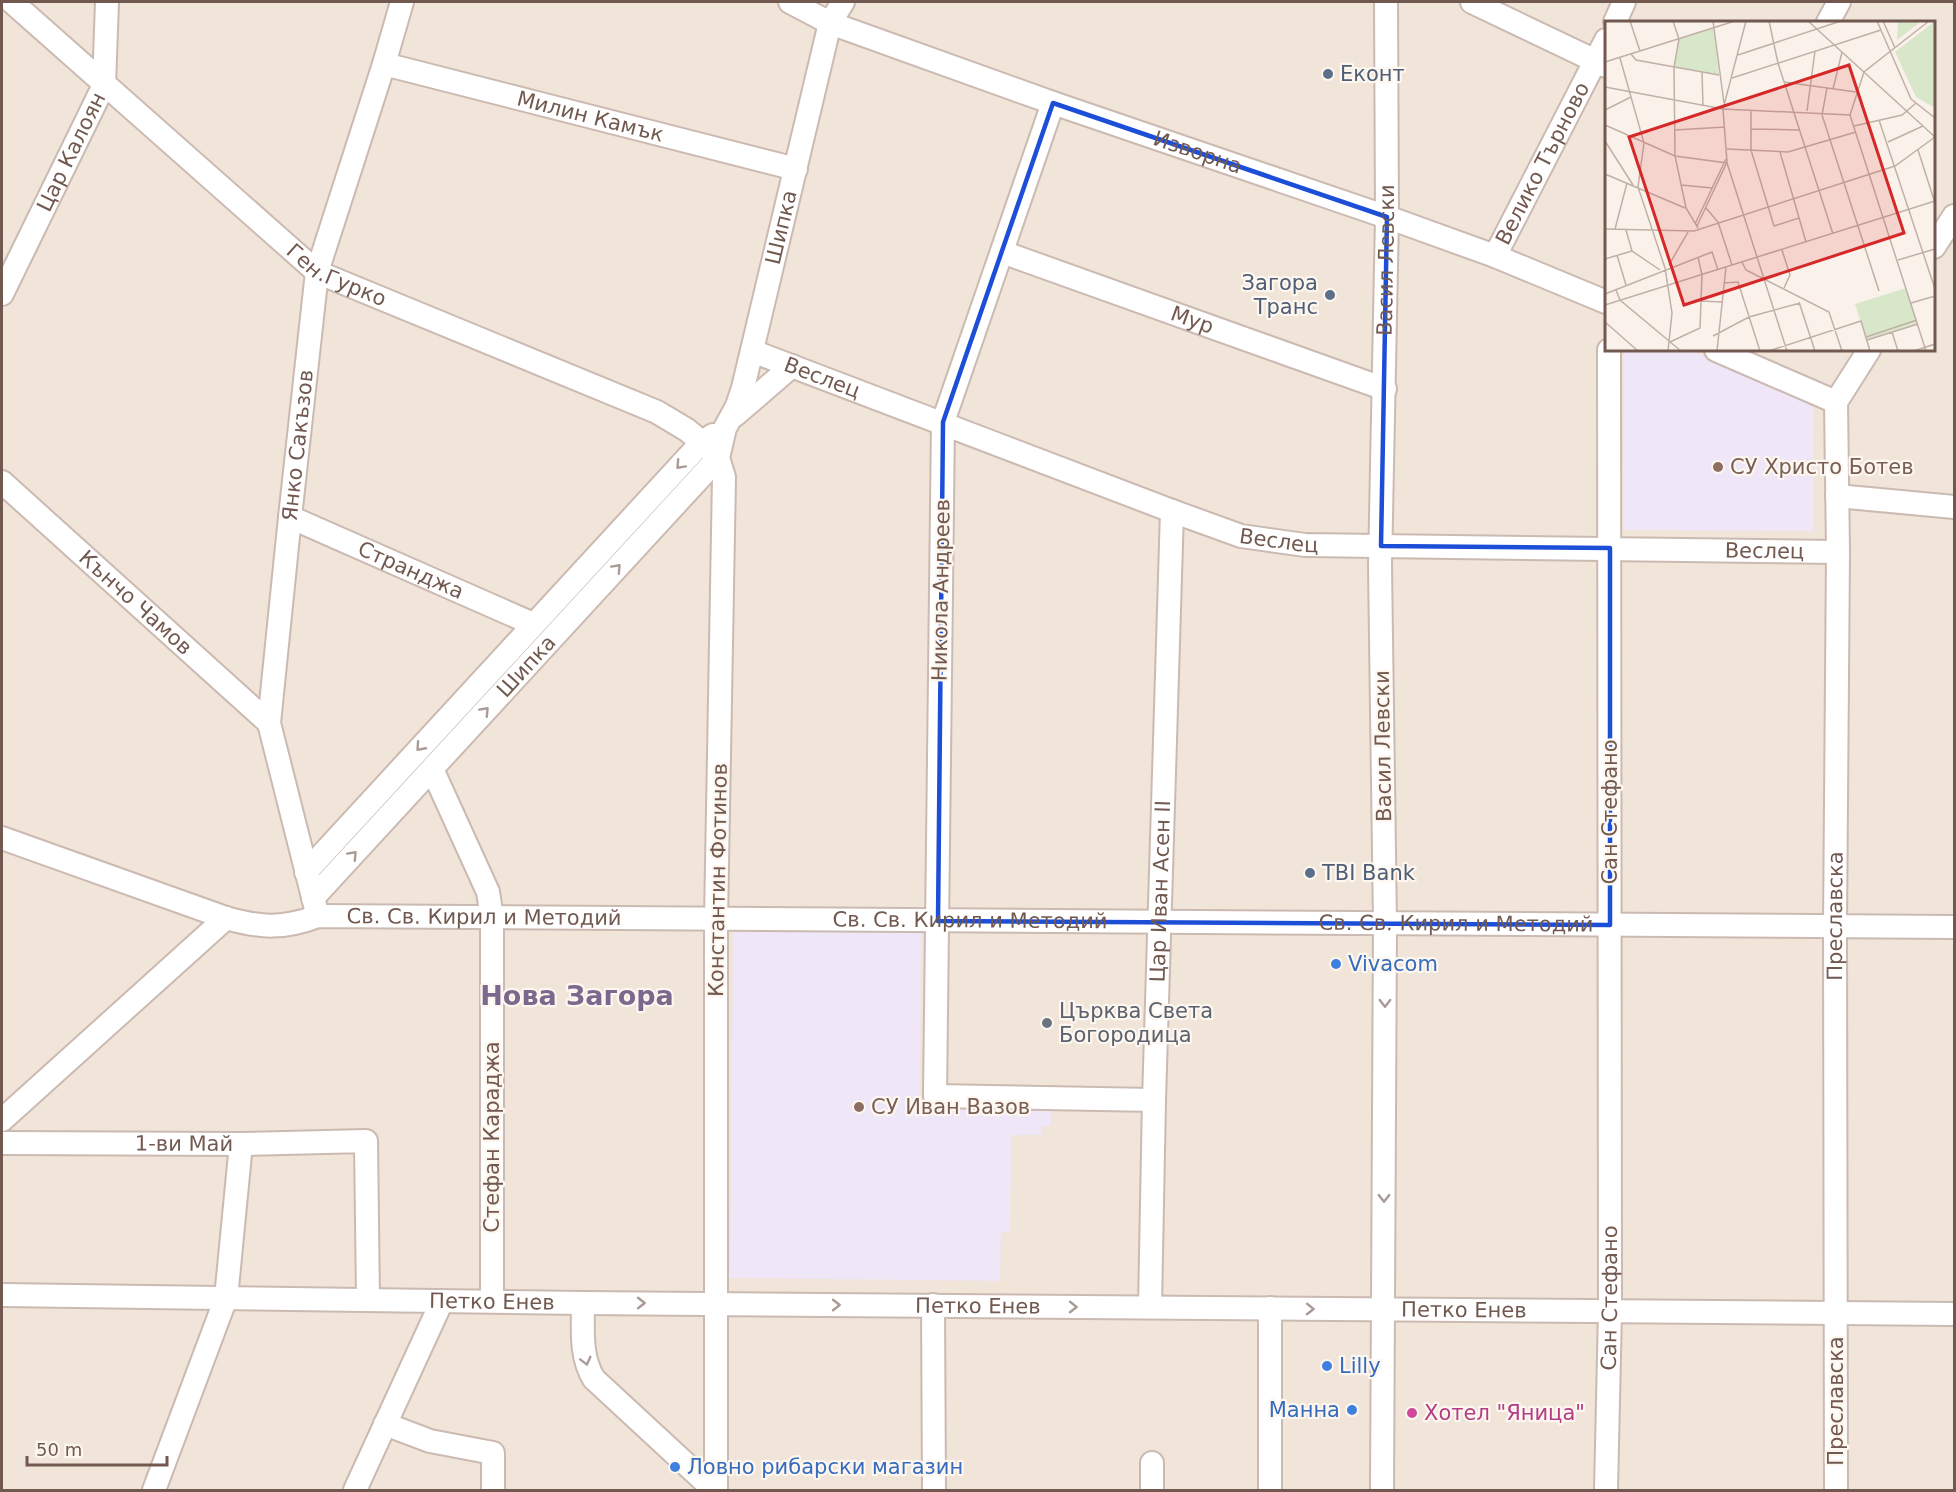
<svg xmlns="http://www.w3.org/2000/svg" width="1956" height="1492" viewBox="0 0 1956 1492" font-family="'DejaVu Sans',sans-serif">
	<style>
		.residential { fill: #f1e4d9; fill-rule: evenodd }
		.education { fill: #efe6f7 }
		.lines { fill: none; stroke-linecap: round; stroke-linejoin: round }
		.minor-casing { stroke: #cbbab1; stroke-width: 26 }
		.minor { stroke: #fff; stroke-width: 22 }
		.oneway { stroke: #aa9b96 }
		.marked { fill: none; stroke: #1d4ed8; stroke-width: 4.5; stroke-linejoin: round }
		.service-dot { fill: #5c6f8a; stroke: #fdf7f0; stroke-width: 2 }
		.education-dot { fill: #8d6e63; stroke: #fdf7f0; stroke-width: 2 }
		.shop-dot { fill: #3f7fe0; stroke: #fdf7f0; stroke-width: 2 }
		.worship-dot { fill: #6b7280; stroke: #fdf7f0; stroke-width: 2 }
		.hotel-dot { fill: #d1479c; stroke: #fdf7f0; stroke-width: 2 }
		.labels { text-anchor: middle; stroke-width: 4.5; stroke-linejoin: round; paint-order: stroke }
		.service-label { font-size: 21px; fill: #4e5e75; stroke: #fdf7f0; text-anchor: start }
		.street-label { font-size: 21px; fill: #725950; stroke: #fdf7f0 }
		.education-label { font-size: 21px; fill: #785e54; stroke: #fdf7f0; text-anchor: start }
		.shop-label { font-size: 21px; fill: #366cbe; stroke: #fdf7f0; text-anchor: start }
		.worship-label { font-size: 21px; fill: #5b616d; stroke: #fdf7f0; text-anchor: start }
		.hotel-label { font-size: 21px; fill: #b23c85; stroke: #fdf7f0; text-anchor: start }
		.district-label { font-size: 27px; font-weight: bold; fill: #7d688d; stroke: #fdf7f0 }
		.inset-road { fill: none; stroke: #c0b0a7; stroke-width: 1.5 }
		.view { fill: #d62828; fill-opacity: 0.15; stroke: #d62828; stroke-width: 3 }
		.inset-edge { fill: none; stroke: #725950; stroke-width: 3 }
	</style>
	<rect width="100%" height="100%" fill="#faf2ea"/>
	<path class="residential" d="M2 2H1954V1490H2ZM1606 22H1934V350H1606Z"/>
	<g class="education">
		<polygon points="1624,350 1690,350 1813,404 1813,531 1623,530"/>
		<polygon points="733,931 921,933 920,1106 1051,1107 1051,1126 1042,1126 1041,1135 1011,1135 1010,1232 1001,1232 1000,1281 730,1278"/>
	</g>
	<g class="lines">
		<defs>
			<g id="minor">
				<path id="s1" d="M12 2 317 272 657 412 687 430 711 450 718 458 724 477 716 920V1490"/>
				<path id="s2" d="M790 2 830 23 1053 103 1387 217 1495 256 1606 302"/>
				<polyline points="1472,2 1606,66"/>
				<polyline points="1615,22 1624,2"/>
				<polyline points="1828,22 1839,2"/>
				<path id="s3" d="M384 64 796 169"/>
				<polyline points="1053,103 943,422 935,1096 1154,1100"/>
				<polyline points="1934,247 1954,216"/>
				<path id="s4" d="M1002 252 1385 389"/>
				<path id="s5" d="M1495 256 1606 40"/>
				<path id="s6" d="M2 294 104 85 107 2"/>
				<polyline points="1716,350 1836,402"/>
				<path id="s7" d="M752 351 1172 511 1241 536 1305 545 1838 552"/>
				<polyline points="734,416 792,366"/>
				<path id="s8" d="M2 482 269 723"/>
				<polyline points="1837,496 1954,507"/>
				<path id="s9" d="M290 517 533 624"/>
				<polyline points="432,769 488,892 492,918 492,1301"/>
				<path id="s10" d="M2 838 226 918C261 928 284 929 318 916L1954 927"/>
				<polyline points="306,872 702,442 713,435"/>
				<path id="s11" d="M313 898 718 458 725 428 737 406 743 388 830 23 843 2"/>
				<path id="s12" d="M316 909 269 723 290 517 317 272 384 64 402 2"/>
				<polyline points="2,1120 226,918"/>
				<path id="s13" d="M2 1143 241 1144 366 1141 368 1300"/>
				<path id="s14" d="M2 1295 583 1303 1954 1314"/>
				<path d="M583 1303C583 1329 580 1357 594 1379L714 1490"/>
				<polyline points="933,1305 934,1490"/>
				<path id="s15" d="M1150 1307 1154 1100 1172 511"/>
				<polyline points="385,1424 430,1441 493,1453 493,1490"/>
				<polyline points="1152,1463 1152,1490"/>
				<polyline points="154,1490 226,1298 241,1144"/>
				<polyline points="355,1490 442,1301"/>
				<polyline points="1270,1490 1270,1308"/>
				<path id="s16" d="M1382 1490 1385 924 1380 566 1387 217 1386 2"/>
				<path id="s17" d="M1606 1490 1610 1311 1609 350"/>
				<path id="s18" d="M1836 1490 1835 927 1838 552 1836 402 1869 350"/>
			</g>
		</defs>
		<use href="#minor" class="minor-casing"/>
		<use href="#minor" class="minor"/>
	</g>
	<defs><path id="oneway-chevron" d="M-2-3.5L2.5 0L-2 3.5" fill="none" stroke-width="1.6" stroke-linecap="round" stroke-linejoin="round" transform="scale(1.5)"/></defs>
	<g class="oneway">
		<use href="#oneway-chevron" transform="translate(680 465) rotate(133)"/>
		<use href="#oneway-chevron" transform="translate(617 568) rotate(-47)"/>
		<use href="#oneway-chevron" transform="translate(485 711) rotate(-47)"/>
		<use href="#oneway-chevron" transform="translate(420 747) rotate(132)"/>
		<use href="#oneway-chevron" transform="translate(353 855) rotate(-47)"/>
		<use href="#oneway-chevron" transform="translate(1385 1003) rotate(90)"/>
		<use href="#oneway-chevron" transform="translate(1384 1198) rotate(90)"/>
		<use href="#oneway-chevron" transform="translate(641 1303)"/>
		<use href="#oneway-chevron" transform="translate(836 1305)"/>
		<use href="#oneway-chevron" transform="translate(1073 1307) rotate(1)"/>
		<use href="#oneway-chevron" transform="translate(1310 1309) rotate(1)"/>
		<use href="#oneway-chevron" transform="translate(586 1361) rotate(76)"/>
	</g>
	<path class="marked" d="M1053 103 1387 217 1381 546 1610 548V925L938 921 943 422Z"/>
	<g class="service-dot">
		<circle cx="1328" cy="74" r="6"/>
		<circle cx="1330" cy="295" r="6"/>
		<circle cx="1310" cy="873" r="6"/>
	</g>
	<g class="education-dot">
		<circle cx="1718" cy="467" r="6"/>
		<circle cx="859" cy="1107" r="6"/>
	</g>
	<g class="shop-dot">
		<circle cx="1336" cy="964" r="6"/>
		<circle cx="1327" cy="1366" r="6"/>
		<circle cx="1352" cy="1410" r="6"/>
		<circle cx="675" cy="1467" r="6"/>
	</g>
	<circle class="worship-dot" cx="1047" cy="1023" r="6"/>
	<circle class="hotel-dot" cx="1412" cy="1413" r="6"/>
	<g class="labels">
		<g class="service-label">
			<text x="1340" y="81">Еконт</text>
			<text x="1318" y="290" text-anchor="end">Загора<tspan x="1318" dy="24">Транс</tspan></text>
			<text x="1322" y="880">TBI Bank</text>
		</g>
		<g class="street-label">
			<text dy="7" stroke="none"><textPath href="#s3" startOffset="213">Милин Камък</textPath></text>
			<text dy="7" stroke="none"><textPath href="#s6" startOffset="158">Цар Калоян</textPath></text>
			<text dy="7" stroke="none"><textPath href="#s2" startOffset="435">Изворна</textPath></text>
			<text dy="7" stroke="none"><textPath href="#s5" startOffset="104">Велико Търново</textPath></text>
			<text dy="7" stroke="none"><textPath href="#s11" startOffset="838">Шипка</textPath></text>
			<text dy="7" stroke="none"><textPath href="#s16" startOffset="1230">Васил Левски</textPath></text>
			<text dy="7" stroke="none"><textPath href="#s1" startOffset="426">Ген.Гурко</textPath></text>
			<text dy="7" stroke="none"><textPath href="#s4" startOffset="202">Мур</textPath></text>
			<text dy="7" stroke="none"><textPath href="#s7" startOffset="75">Веслец</textPath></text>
			<text dy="7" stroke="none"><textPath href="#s12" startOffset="471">Янко Сакъзов</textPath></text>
			<text dy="7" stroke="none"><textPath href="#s7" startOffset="561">Веслец</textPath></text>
			<text dy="7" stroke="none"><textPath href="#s7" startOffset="1047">Веслец</textPath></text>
			<text dy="7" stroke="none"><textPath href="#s9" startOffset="132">Странджа</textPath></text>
			<text transform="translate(941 590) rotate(-89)" y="7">Никола Андреев</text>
			<text dy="7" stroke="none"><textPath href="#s8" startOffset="180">Кънчо Чамов</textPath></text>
			<text dy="7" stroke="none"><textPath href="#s11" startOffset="315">Шипка</textPath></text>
			<text transform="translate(1383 746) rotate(-91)" y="7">Васил Левски</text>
			<text transform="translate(1610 812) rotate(-90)" y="7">Сан Стефано</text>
			<text transform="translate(718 880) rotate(-89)" y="7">Константин Фотинов</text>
			<text dy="7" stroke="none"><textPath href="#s15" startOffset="416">Цар Иван Асен II</textPath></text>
			<text dy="7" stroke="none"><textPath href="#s18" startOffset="574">Преславска</textPath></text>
			<text dy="7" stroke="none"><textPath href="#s10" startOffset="498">Св. Св. Кирил и Методий</textPath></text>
			<text dy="7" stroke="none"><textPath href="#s10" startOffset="984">Св. Св. Кирил и Методий</textPath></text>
			<text dy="7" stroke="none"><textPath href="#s10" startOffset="1470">Св. Св. Кирил и Методий</textPath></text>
			<text transform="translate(492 1137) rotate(-90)" y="7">Стефан Караджа</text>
			<text dy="7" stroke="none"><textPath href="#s13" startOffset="182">1-ви Май</textPath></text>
			<text dy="7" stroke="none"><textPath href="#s17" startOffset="192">Сан Стефано</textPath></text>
			<text dy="7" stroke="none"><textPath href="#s14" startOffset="490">Петко Енев</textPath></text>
			<text dy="7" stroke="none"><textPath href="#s14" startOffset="976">Петко Енев</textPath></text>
			<text dy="7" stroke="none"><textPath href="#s14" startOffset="1462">Петко Енев</textPath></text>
			<text transform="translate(1836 1401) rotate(-90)" y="7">Преславска</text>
		</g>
		<g class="education-label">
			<text x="1730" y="474">СУ Христо Ботев</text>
			<text x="871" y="1114">СУ Иван Вазов</text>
		</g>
		<g class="shop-label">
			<text x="1348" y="971">Vivacom</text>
			<text x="1339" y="1373">Lilly</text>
			<text x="1340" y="1417" text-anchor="end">Манна</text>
			<text x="687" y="1474">Ловно рибарски магазин</text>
		</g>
		<g class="worship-label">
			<text x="1059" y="1018">Църква Света<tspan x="1059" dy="24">Богородица</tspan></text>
		</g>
		<g class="hotel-label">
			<text x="1424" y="1420">Хотел "Яница"</text>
		</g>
		<g class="district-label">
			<text x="577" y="1005">Нова Загора</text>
		</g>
	</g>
	<g transform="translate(1605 21)">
		<rect width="330" height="330" fill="#faf2ea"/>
		<path d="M293 0H317L292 19ZM330 0V87L311 76 290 31ZM109 7 114 54 69 46 74 18ZM301 267 313 303 262 319 250 283Z" fill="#d8e6ca"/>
		<path class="inset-road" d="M25 0 35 30M68 0 74 18 69 46 70 135 81 187 93 207M108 0 119 82M164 0 173 42 228 213M203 0 330 116M272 0 306 78 330 97M278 0 290 27M26 33 31 39 114 54M133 34 236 0M15 37 39 122 33 166 60 247 67 292 63 330M0 41 130 0M97 51 98 85M127 57 276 9M179 61 251 71M0 66 118 88 245 94M222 67 217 94 274 270M228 68 237 31M0 89 26 76M146 89V129L169 205 194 197M202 90 210 30M274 99 330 268M0 104 70 135 122 142 182 330M249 105 297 94 311 82M146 108 194 109M70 109 120 106M0 120 28 164M283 121 318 105M122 128 183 131 251 111M313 129 330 182M175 131 201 221M0 153 80 187M76 164 107 167M101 187 113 201 127 244M90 203 121 138M92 205 122 141 118 88 141 0M0 208 89 210 290 145 330 116M10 208 22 162M21 209 27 230 55 249M177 229 185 254 179 267M12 234 21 264M0 238 27 230M293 239 330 228M137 241 141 249 224 291 237 330M64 244 83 211M119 262 133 261 155 330M11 269 15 279 76 330M0 273 107 231 113 249M96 280 117 281M194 281 210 330M306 282 330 275M0 284 330 180M0 301 33 330M287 311 293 330M108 315 144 296 195 282M261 316 312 299M262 319 313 303M65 321 95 307 97 254 93 236M112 330 121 246M164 330 256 300 265 330M309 330 330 323M321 330 245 94 259 51 324 0"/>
		<path class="view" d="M244 44 299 212 79 284 24 116Z"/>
		<rect width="330" height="330" class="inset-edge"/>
	</g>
	<rect width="1956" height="1492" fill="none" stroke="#725950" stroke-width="6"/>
	<path d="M27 1456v9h140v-9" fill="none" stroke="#725950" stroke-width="3"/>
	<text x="36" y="1456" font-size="18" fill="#725950" stroke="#fdf7f0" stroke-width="4.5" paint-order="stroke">50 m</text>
</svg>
